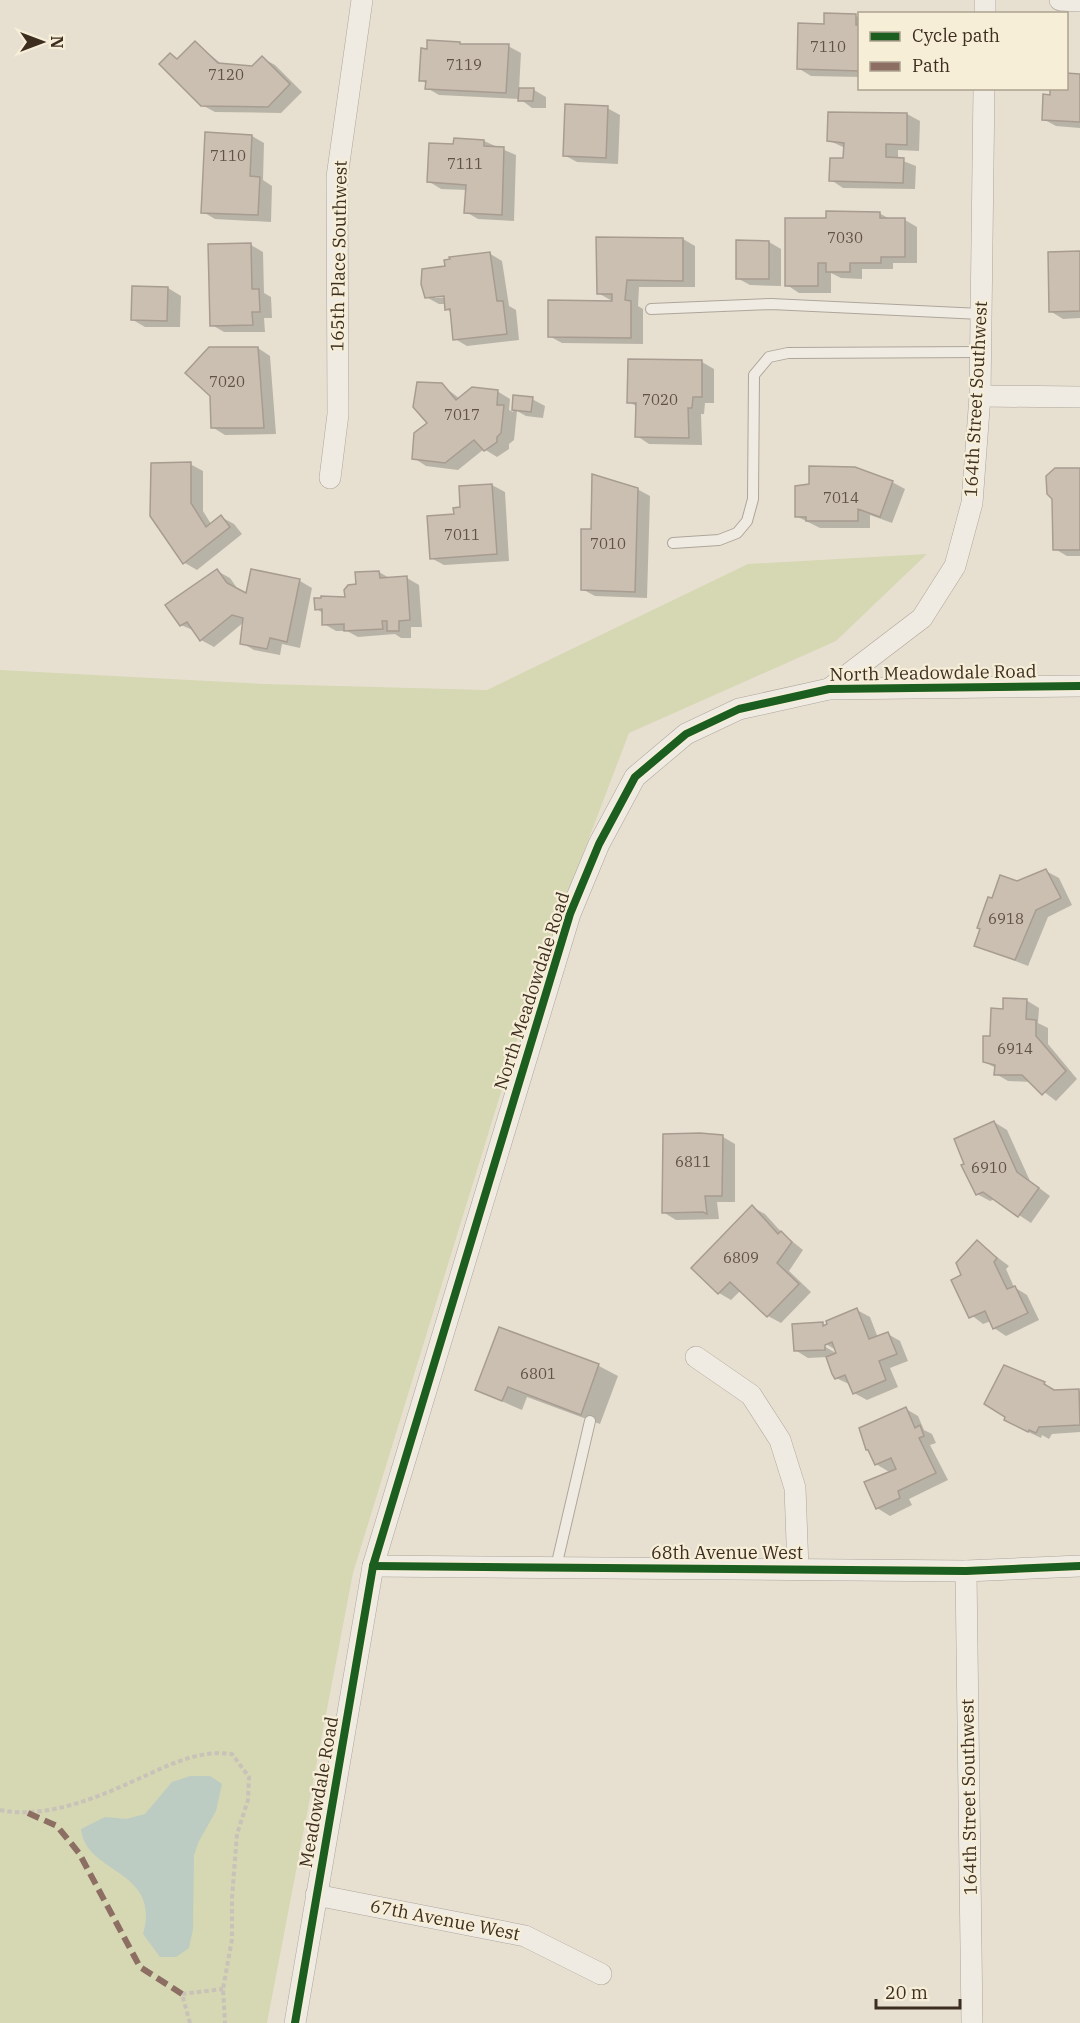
<svg xmlns="http://www.w3.org/2000/svg" width="1080" height="2023" viewBox="0 0 1080 2023" font-family="'IBM Plex Serif',serif">
	<style>
		.green { fill: #d6d7b3 }
		.water { fill: #bcccc2 }
		.shadow { fill: #0003; fill-rule: evenodd }
		.building { fill: #cbbfb2; stroke: #a89c90; stroke-width: 1.5 }
		.lines { fill: none; stroke-linecap: round; stroke-linejoin: round }
		.service-casing { stroke: #ada599; stroke-width: 12 }
		.minor-casing { stroke: #ada599; stroke-width: 22 }
		.path { stroke: #c8c2b9; stroke-width: 4; stroke-dasharray: 4.5 3; stroke-linecap: butt }
		.service { stroke: #efebe3; stroke-width: 10 }
		.minor { stroke: #efebe3; stroke-width: 21 }
		.quiet { stroke: #8d6e63; stroke-width: 6; stroke-dasharray: 12 6; stroke-linecap: butt }
		.cycleway-casing { stroke: #f7eed8; stroke-width: 11 }
		.cycleway { stroke: #1b5e20; stroke-width: 8 }
		.labels { text-anchor: middle; stroke-width: 4.5; stroke-linejoin: round; paint-order: stroke }
		.number-label { font-size: 15px; fill: #605244 }
		.street-label { font-size: 18px; fill: #3d2e20; stroke: #f7eed8 }
	</style>
	<rect width="100%" height="100%" fill="#e7e0d1"/>
	<polygon class="green" points="927,554 836,641 629,733 538,972 353,1573 267,2023 0,2023 0,670 265,684 487,690 748,564"/>
	<path class="water" d="M190 1776H210L222 1784 216 1811 199 1841 194 1855 193 1929 189 1948 176 1957H160L143 1934C162 1869 85 1874 81 1829L105 1817 126 1819 145 1814 172 1782Z"/>
	<g class="shadow">
		<polygon points="856,16 860,18 860,77 811,76 798,68 825,25"/>
		<polygon points="195,43 223,65 252,68 262,58 275,65 302,92 281,113 215,112 202,105 171,55 179,60"/>
		<polygon points="460,44 508,46 521,53 519,90 534,90 546,97 546,108 532,108 520,99 439,95 427,88 427,84 421,80"/>
		<polygon points="1080,76 1080,128 1056,126 1043,119 1052,96 1066,88"/>
		<polygon points="607,108 620,115 618,164 577,162 564,155"/>
		<polygon points="829,113 907,114 920,121 919,151 898,150 898,159 916,166 915,189 843,188 831,180 845,160 845,148 828,140"/>
		<polygon points="252,136 264,143 263,180 272,186 271,222 215,219 203,212"/>
		<polygon points="455,140 484,141 516,155 514,221 478,219 466,212 467,190 441,189 428,181 455,146"/>
		<polygon points="879,213 890,219 905,220 917,227 917,263 893,263 893,269 862,269 862,279 841,278 831,273 831,293 799,293 787,285 828,220"/>
		<polygon points="683,239 695,246 695,287 639,287 638,306 643,309 643,344 562,343 549,336 614,302 598,293"/>
		<polygon points="769,242 781,249 781,286 750,285 737,278"/>
		<polygon points="251,245 263,252 264,293 271,297 272,318 264,318 265,332 224,332 212,325"/>
		<polygon points="1080,252 1080,318 1063,319 1050,311"/>
		<path d="M489 253 502 261 509 306 516 310 519 340 467 346 455 339 451 312 446 309V304H439L426 297 451 260ZM451 294V297L435 298V295Z"/>
		<polygon points="134,288 168,288 181,296 180,327 145,327 133,320"/>
		<polygon points="258,348 270,356 276,434 225,435 212,427 212,395"/>
		<polygon points="702,362 714,369 714,403 705,403 704,414 701,414 702,445 649,444 637,436 638,407 629,402"/>
		<polygon points="442,385 460,399 497,391 510,399 509,410 513,412 515,397 532,399 545,406 543,418 526,416 517,411 514,440 509,444 509,449 497,457 484,449 458,470 426,466 414,458"/>
		<polygon points="190,464 203,471 203,511 211,524 221,517 234,524 242,534 197,570 185,563"/>
		<polygon points="1080,470 1080,556 1067,556 1055,549"/>
		<polygon points="892,482 905,489 892,523 870,515 870,528 820,528 796,516"/>
		<polygon points="492,485 505,492 509,561 444,565 431,558 462,509 461,487"/>
		<polygon points="637,489 650,496 647,598 595,596 582,589"/>
		<polygon points="217,571 230,578 239,591 247,595 252,571 300,581 312,588 300,648 282,644 280,655 254,650 242,643 244,622 214,647 201,640 195,631 181,625"/>
		<polygon points="379,572 391,579 407,578 419,585 422,627 411,627 411,638 401,638 395,634 358,637 347,631 336,631 324,624 323,613 316,609 346,598 357,586"/>
		<polygon points="1046,871 1059,878 1072,905 1048,917 1028,966 976,945 993,900 1017,883"/>
		<polygon points="1026,1000 1039,1008 1038,1023 1048,1028 1048,1044 1077,1079 1056,1101 1031,1082 1008,1081 996,1074 996,1068 984,1062 991,1038 1005,1010"/>
		<polygon points="994,1122 1007,1130 1030,1181 1050,1196 1031,1223 995,1199 990,1201 977,1194"/>
		<polygon points="723,1137 735,1144 735,1202 717,1202 719,1219 676,1220 663,1212"/>
		<polygon points="752,1207 765,1214 783,1234 803,1250 789,1271 811,1292 781,1323 768,1316 741,1290 731,1300 719,1293"/>
		<polygon points="977,1242 1009,1266 1006,1269 1014,1287 1027,1295 1039,1320 1006,1336 994,1328 991,1321 983,1324 966,1311 953,1280 963,1276"/>
		<path d="M857 1310 870 1317 878 1338 888 1334 900 1341 908 1361 890 1368 898 1387 867 1400 854 1393 851 1385 836 1378 828 1357 808 1358 795 1350 823 1324 827 1326ZM819 1340 836 1350V1353L817 1342Z"/>
		<polygon points="499,1328 599,1366 618,1376 600,1424 527,1397 522,1410 476,1390"/>
		<polygon points="1004,1367 1058,1392 1080,1391 1080,1432 1052,1434 1049,1439 1042,1435 1041,1438 1018,1427"/>
		<polygon points="906,1409 918,1416 924,1430 932,1434 936,1443 930,1445 948,1480 909,1499 912,1505 890,1516 877,1508 891,1473 876,1464"/>
	</g>
	<g class="building">
		<polygon points="824,13 856,14 856,25 860,25 860,71 797,69 798,23 824,24"/>
		<polygon points="427,40 460,42 460,44 509,44 506,93 425,89 426,81 419,81 421,48 427,49"/>
		<polygon points="195,41 218,63 252,66 262,56 290,84 268,107 201,106 159,64 170,53 177,59"/>
		<polygon points="1066,73 1080,74 1080,122 1042,120 1043,94 1050,95 1050,88 1066,88"/>
		<polygon points="519,88 534,88 533,101 518,101"/>
		<polygon points="565,104 608,106 606,158 563,156"/>
		<polygon points="828,112 907,113 907,145 886,144 886,157 904,158 903,183 829,181 830,158 843,158 844,143 827,141"/>
		<polygon points="205,132 252,135 250,176 260,177 258,215 201,213"/>
		<polygon points="454,138 484,140 484,146 504,147 502,215 464,213 466,185 427,182 429,143 453,144"/>
		<polygon points="826,211 880,212 880,218 905,218 905,257 881,257 881,263 850,263 850,272 826,272 826,263 818,263 818,286 785,286 785,218 826,218"/>
		<polygon points="596,237 683,238 683,281 627,280 625,300 631,301 631,338 548,337 548,300 612,301 612,294 597,294"/>
		<polygon points="736,240 769,241 769,279 736,279"/>
		<polygon points="251,243 252,289 259,289 260,312 252,312 253,325 210,326 208,244"/>
		<polygon points="1080,251 1080,311 1049,312 1048,252"/>
		<polygon points="490,252 497,301 503,301 507,334 453,340 450,309 445,310 444,296 425,298 421,284 422,269 445,266 444,260 450,259 449,257"/>
		<polygon points="132,286 168,287 167,321 131,320"/>
		<polygon points="209,347 258,347 264,428 211,428 210,396 185,373"/>
		<polygon points="628,359 702,360 702,397 693,397 692,408 688,408 689,438 635,437 636,403 627,403"/>
		<polygon points="417,382 442,383 456,400 472,387 498,390 497,405 504,405 501,433 497,437 497,442 484,451 474,440 445,463 412,459 414,433 427,423 413,407"/>
		<polygon points="513,395 533,397 531,412 512,410"/>
		<polygon points="191,462 191,503 206,527 221,515 230,527 183,564 150,516 151,463"/>
		<polygon points="809,466 855,467 893,481 880,517 858,509 858,521 806,521 806,517 795,517 795,486 809,484"/>
		<polygon points="1055,468 1080,468 1080,550 1053,550 1052,499 1047,494 1046,476"/>
		<polygon points="592,474 638,488 635,592 581,590 581,529 591,529"/>
		<polygon points="492,484 497,554 430,559 427,516 454,514 453,508 460,507 459,486"/>
		<polygon points="217,569 227,583 246,593 251,569 300,579 287,642 270,638 267,649 240,644 243,618 232,615 200,641 187,622 180,626 165,605"/>
		<polygon points="379,571 380,578 407,576 410,620 399,621 399,631 387,631 387,621 382,621 383,629 344,631 344,624 322,625 322,609 315,610 314,598 321,598 321,596 345,597 344,590 348,585 356,584 355,572"/>
		<polygon points="1046,869 1061,898 1036,910 1015,960 974,946 980,929 977,928 988,897 992,898 1000,875 1017,881"/>
		<polygon points="1003,998 1027,999 1026,1019 1036,1020 1036,1036 1066,1071 1042,1095 1022,1075 994,1075 995,1065 983,1062 983,1036 990,1036 991,1008 1003,1009"/>
		<polygon points="994,1121 1017,1172 1039,1188 1018,1217 983,1192 976,1195 961,1165 964,1164 954,1139"/>
		<polygon points="700,1133 723,1135 722,1196 705,1196 707,1214 703,1212 662,1213 663,1134"/>
		<polygon points="752,1205 778,1234 781,1231 792,1242 777,1263 799,1284 767,1317 730,1282 718,1294 691,1268"/>
		<polygon points="977,1240 997,1258 994,1262 1007,1289 1015,1286 1028,1313 993,1329 985,1311 969,1318 951,1280 961,1275 956,1263"/>
		<polygon points="857,1308 869,1339 888,1332 897,1354 879,1361 886,1380 853,1394 845,1375 835,1379 832,1374 826,1357 836,1353 832,1342 825,1345 825,1350 794,1351 792,1324 823,1322 823,1326 827,1324 826,1321"/>
		<polygon points="499,1327 599,1364 581,1415 508,1387 502,1401 475,1390"/>
		<polygon points="1004,1365 1045,1382 1044,1384 1054,1390 1079,1389 1080,1425 1039,1427 1036,1433 1029,1430 1028,1432 1004,1420 1005,1417 984,1404"/>
		<polygon points="906,1407 915,1428 920,1425 924,1436 919,1438 936,1473 898,1491 900,1498 876,1509 864,1482 896,1469 891,1458 875,1465 868,1450 866,1450 859,1428"/>
	</g>
	<g class="lines">
		<defs>
			<g id="service">
				<polyline points="651,309 771,304 981,314"/>
				<polyline points="673,543 719,540 737,533 747,521 753,499 754,375 769,357 788,353 981,352"/>
				<polyline points="556,1567 590,1421"/>
			</g>
			<g id="minor">
				<polyline points="1060,0 1080,1"/>
				<polyline points="985,14 985,0"/>
				<polyline points="980,396 1080,397"/>
				<polyline points="330,478 338,414 337,177 362,0"/>
				<polyline points="829,689 922,618 955,566 972,503 980,396 984,88"/>
				<polyline points="696,1357 751,1395 780,1440 795,1488 798,1569"/>
				<polyline points="373,1566 966,1571 1080,1566"/>
				<polyline points="966,1571 972,2023"/>
				<polyline points="316,1895 525,1936 601,1974"/>
				<polyline points="295,2023 373,1566 570,914 599,844 635,777 686,734 739,709 829,689 1080,686"/>
			</g>
		</defs>
		<use href="#service" class="service-casing"/>
		<use href="#minor" class="minor-casing"/>
		<g class="path">
			<path d="M0 1810C49 1820 103 1795 147 1775 175 1762 201 1750 232 1754L249 1777 248 1800 237 1834 232 1898V1939L223 1989 225 2023"/>
			<polyline points="190,2023 182,1994 223,1989"/>
		</g>
		<use href="#service" class="service"/>
		<use href="#minor" class="minor"/>
		<polyline class="quiet" points="28,1813 57,1826 79,1853 140,1967 182,1994"/>
		<defs>
			<g id="cycleway">
				<polyline points="373,1566 966,1571 1080,1566"/>
				<polyline points="295,2023 373,1566 570,914 599,844 635,777 686,734 739,709 829,689 1080,686"/>
			</g>
		</defs>
		<use href="#cycleway" class="cycleway-casing"/>
		<use href="#cycleway" class="cycleway"/>
	</g>
	<g class="labels">
		<g class="number-label">
			<text x="828" y="52">7110</text>
			<text x="464" y="70">7119</text>
			<text x="226" y="80">7120</text>
			<text x="228" y="161">7110</text>
			<text x="465" y="169">7111</text>
			<text x="845" y="243">7030</text>
			<text x="227" y="387">7020</text>
			<text x="660" y="405">7020</text>
			<text x="462" y="420">7017</text>
			<text x="841" y="503">7014</text>
			<text x="462" y="540">7011</text>
			<text x="608" y="549">7010</text>
			<text x="1006" y="924">6918</text>
			<text x="1015" y="1054">6914</text>
			<text x="693" y="1167">6811</text>
			<text x="989" y="1173">6910</text>
			<text x="741" y="1263">6809</text>
			<text x="538" y="1379">6801</text>
		</g>
		<g class="street-label">
			<text transform="translate(339 256) rotate(-89)" y="6">165th Place Southwest</text>
			<text transform="translate(976 399) rotate(-87)" y="6">164th Street Southwest</text>
			<text transform="translate(933 673) rotate(-1)" y="6">North Meadowdale Road</text>
			<text transform="translate(532 991) rotate(-72)" y="6">North Meadowdale Road</text>
			<text x="727" y="1559">68th Avenue West</text>
			<text transform="translate(319 1792) rotate(-80)" y="6">Meadowdale Road</text>
			<text transform="translate(969 1797) rotate(-91)" y="6">164th Street Southwest</text>
			<text transform="translate(445 1920) rotate(11)" y="6">67th Avenue West</text>
		</g>
	</g>
	<rect x="858" y="12" width="210" height="78" fill="#f7eed8" stroke="#ada18e" stroke-width="1.5"/>
	<rect x="870" y="32" width="30" height="9" fill="#1b5e20" stroke="#ada18e" stroke-width="1.5"/>
	<text x="912" y="42" font-size="18" fill="#3d2e20">Cycle path</text>
	<rect x="870" y="62" width="30" height="9" fill="#8d6e63" stroke="#ada18e" stroke-width="1.5"/>
	<text x="912" y="72" font-size="18" fill="#3d2e20">Path</text>
	<g transform="translate(42 42) rotate(90)" stroke="#f7eed8" stroke-width="4.5" paint-order="stroke">
	<path d="M0-4.5L10 22L0 15L-10 22Z" fill="#3d2e20"/>
	<text y="-9" font-size="16" font-weight="bold" text-anchor="middle" fill="#3d2e20">N</text>
	</g>
	<path d="M876 1999v9h84v-9" fill="none" stroke="#3d2e20" stroke-width="3"/>
	<text x="885" y="1999" font-size="18" fill="#3d2e20" stroke="#f7eed8" stroke-width="4.5" paint-order="stroke">20 m</text>
</svg>
